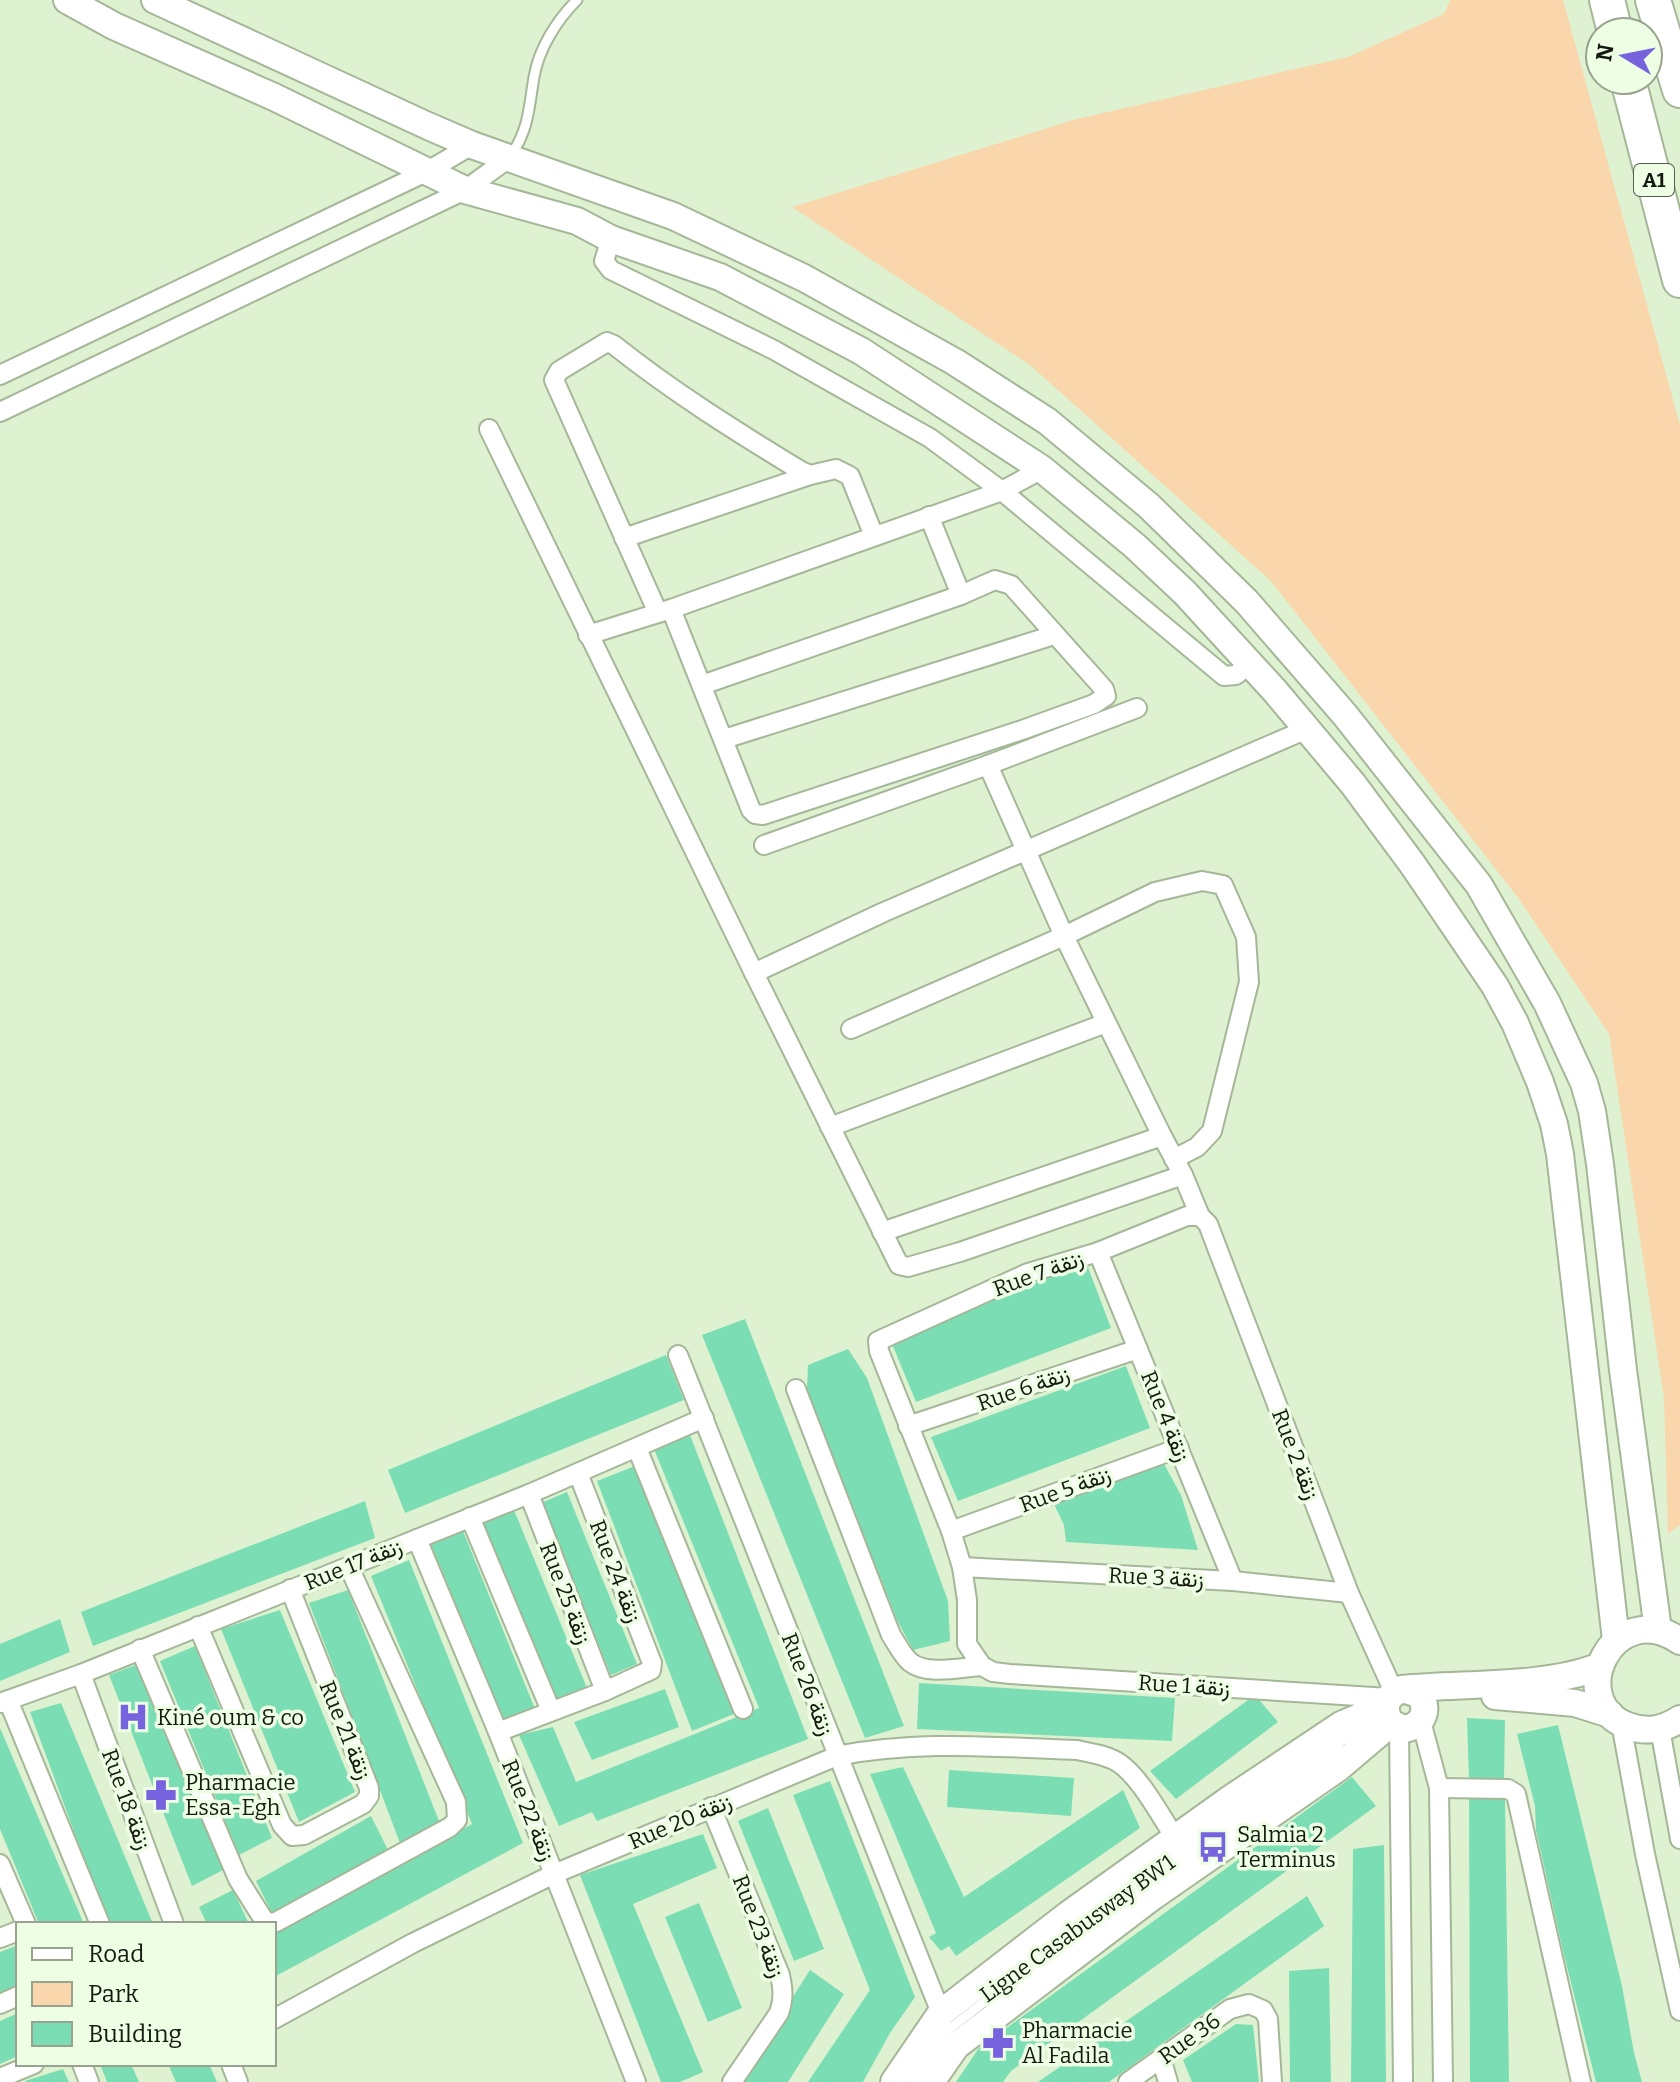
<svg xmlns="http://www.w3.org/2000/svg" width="1680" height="2082" viewBox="0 0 1680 2082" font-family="Bitter,Vazirmatn,serif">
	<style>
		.green { fill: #f9d6ac }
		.building { fill: #7bddb3 }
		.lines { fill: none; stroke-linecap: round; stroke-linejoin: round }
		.lane-casing { stroke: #a4b798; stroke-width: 13 }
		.street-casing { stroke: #a4b798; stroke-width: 22 }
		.secondary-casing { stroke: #a4b798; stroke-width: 30 }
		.highway-casing { stroke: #a4b798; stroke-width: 38 }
		.lane { stroke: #fff; stroke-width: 9 }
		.street { stroke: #fff; stroke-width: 18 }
		.secondary { stroke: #fff; stroke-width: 26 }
		.highway { stroke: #fff; stroke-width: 34 }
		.labels { text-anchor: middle; stroke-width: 7; stroke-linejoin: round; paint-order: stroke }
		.shield { fill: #eefee4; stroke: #555e4f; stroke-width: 2 }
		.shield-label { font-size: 20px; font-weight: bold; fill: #141a0f }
		.street-label { font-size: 22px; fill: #141a0f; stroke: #eefee4 }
		.poi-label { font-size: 22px; fill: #141a0f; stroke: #eefee4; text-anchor: start }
	</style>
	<rect width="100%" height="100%" fill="#def2d1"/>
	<polygon class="green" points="1450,0 1563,0 1680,425 1680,1525 1668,1534 1664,1398 1609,1034 1519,899 1271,581 1030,365 792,207 1077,119 1348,57 1444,14"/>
	<g class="building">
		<polygon points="1086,1262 1111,1328 916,1402 890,1339"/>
		<polygon points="745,1319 904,1726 865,1738 702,1335"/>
		<polygon points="848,1349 867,1378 948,1601 950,1641 913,1650 897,1620 807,1390 808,1365"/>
		<polygon points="666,1355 684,1400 405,1513 388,1470"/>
		<polygon points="1126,1366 1150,1428 958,1501 931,1437"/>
		<polygon points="690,1435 808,1739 597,1821 592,1812 559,1826 519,1735 553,1727 576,1782 759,1708 654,1449"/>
		<polygon points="1164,1464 1181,1495 1198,1550 1066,1542 1064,1525 1054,1504"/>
		<polygon points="635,1466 734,1714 692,1731 597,1481"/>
		<polygon points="567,1492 637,1664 611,1675 541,1503"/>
		<polygon points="365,1501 375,1538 93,1646 81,1612"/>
		<polygon points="514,1510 587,1688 555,1701 482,1523"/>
		<polygon points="463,1531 535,1709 504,1721 431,1544"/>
		<polygon points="409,1560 523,1843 274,1977 274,1932 472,1824 371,1576"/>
		<polygon points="348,1590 441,1826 400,1843 309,1603"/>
		<polygon points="280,1610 355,1792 299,1822 221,1629"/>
		<polygon points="60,1619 70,1652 0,1681 0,1644"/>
		<polygon points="195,1646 272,1838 239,1855 160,1661"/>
		<polygon points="138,1664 225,1869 192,1886 109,1675"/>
		<polygon points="919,1683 1175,1698 1172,1741 917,1729"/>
		<polygon points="665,1689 679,1727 592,1760 574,1722"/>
		<polygon points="1255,1695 1278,1722 1176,1799 1150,1771"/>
		<polygon points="61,1703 153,1924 108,1924 30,1712"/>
		<polygon points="1467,1718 1505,1720 1504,1780 1469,1780"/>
		<polygon points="1558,1725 1622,1986 1634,2053 1642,2082 1596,2082 1563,1951 1536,1830 1535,1806 1517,1734"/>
		<polygon points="0,1728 84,1924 39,1924 0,1829"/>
		<polygon points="903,1767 964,1897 1123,1790 1140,1828 956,1956 949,1946 941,1951 929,1937 936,1933 870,1774"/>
		<polygon points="949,1770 1074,1778 1071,1816 947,1807"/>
		<polygon points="1352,1777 1376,1806 1011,2071 1003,2082 956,2082 979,2048"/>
		<polygon points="830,1781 915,1997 890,2033 863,2082 808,2082 870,1990 793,1795"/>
		<polygon points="1469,1797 1505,1800 1509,2082 1470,2082"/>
		<polygon points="768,1808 824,1949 794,1961 738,1821"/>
		<polygon points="371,1816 390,1854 274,1917 256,1881"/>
		<polygon points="703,1834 717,1868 633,1904 703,2072 680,2082 661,2082 580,1875"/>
		<polygon points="1384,1845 1386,2082 1351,2082 1353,1849"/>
		<polygon points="233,1890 249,1924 207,1924 199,1907"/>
		<polygon points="1307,1896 1324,1926 1109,2082 1038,2082"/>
		<polygon points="699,1903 742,2008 708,2022 665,1917"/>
		<polygon points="18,1945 18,1986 0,1994 0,1952"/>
		<polygon points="1329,1968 1331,2082 1290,2082 1289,1971"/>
		<polygon points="810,1970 844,1994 788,2082 739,2082"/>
		<polygon points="18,2013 18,2056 0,2064 0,2021"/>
		<polygon points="1236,2024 1253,2025 1259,2082 1192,2082 1183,2060"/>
		<polygon points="100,2064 131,2064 139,2082 107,2082"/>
		<polygon points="168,2064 209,2064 217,2082 176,2082"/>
		<polygon points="63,2069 69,2082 26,2082 25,2081"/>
	</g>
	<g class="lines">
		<defs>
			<g id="lane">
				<path d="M511 155C529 130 529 106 534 77 539 48 557 20 577 0"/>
				<polyline points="1179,1863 1341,1750"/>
				<polyline points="1033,1958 1323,1752 1366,1727"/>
				<polyline points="914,2082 948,2030 1006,1985 1144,1887"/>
			</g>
			<g id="street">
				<polyline points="611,239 604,261 611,270 774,350 930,438 1002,491 1224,676 1236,675 1250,663"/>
				<polyline points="0,375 426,172 472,145"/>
				<polyline points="0,412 465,190 509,158"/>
				<polyline points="489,429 754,973"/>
				<polyline points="929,516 961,595"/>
				<polyline points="624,538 810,475"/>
				<polyline points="671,609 751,810 755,814 763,815 1022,730 1094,704 1106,696 1104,689 1011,585 995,580 961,595 702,685"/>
				<path d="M658 613 554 380 559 371 607 342 614 345C673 392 737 432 801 471L810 475 836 469 850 476 874 536"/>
				<polyline points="588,635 671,609 1002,491 1042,469"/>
				<polyline points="724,739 1054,635"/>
				<polyline points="988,765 1137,708"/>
				<polyline points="764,845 988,765 1064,936 1162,1136 1183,1175 1200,1216 1208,1224 1349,1593 1394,1692"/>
				<polyline points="851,1029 1064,936 1155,892 1202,881 1223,885 1246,937 1249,982 1212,1131 1197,1147 1174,1159"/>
				<polyline points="830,1127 1106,1023"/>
				<polyline points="1183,1175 960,1252 908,1267 899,1265 754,973 884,912 1307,729"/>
				<polyline points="1200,1216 1187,1216 1098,1252 1028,1273 878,1341 879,1351 951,1531 962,1567 967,1600 967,1644 982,1666 993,1672 1010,1674 1389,1698"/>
				<polyline points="882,1232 1162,1136"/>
				<polyline points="1098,1252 1233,1581"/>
				<polyline points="678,1355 941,2013"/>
				<path d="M796 1389 891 1635C897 1644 902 1655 910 1662 927 1676 962 1667 982 1666"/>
				<polyline points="908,1426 1138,1349"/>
				<polyline points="637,1448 743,1709"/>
				<polyline points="529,1494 605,1691"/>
				<polyline points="470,1517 551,1711"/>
				<polyline points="951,1531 1179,1448"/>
				<polyline points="417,1539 498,1732 636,2082"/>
				<polyline points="962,1567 1233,1581 1349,1593"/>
				<polyline points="198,1626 282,1825 292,1836 304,1835 363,1804 369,1796 369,1788 290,1589"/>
				<polyline points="140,1649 238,1879 264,1920 270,1923 276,1922 450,1827 457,1820 456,1802 349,1567"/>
				<polyline points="81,1674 174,1924"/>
				<polyline points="8,1700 100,1924"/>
				<polyline points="0,1703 81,1674 529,1494 704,1418"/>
				<polyline points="1421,1721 1439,1788 1443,2082"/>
				<polyline points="1621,1723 1645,1854 1680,2011"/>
				<polyline points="1399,1728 1403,2082"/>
				<polyline points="1660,1729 1680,1839"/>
				<polyline points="498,1732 605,1691 651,1670 652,1663 578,1473"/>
				<polyline points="1439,1788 1508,1789 1516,1794 1581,2082"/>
				<path d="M711 1807 780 1975C783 1989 784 1999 779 2013L732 2082"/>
				<polyline points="0,1864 26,1924"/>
				<polyline points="0,1938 18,1931"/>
				<polyline points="0,2004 18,1996"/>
				<path d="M274 2019 413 1943 554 1874 837 1756C916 1740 996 1747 1077 1750 1090 1753 1107 1755 1119 1763 1141 1778 1161 1817 1176 1839"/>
				<polyline points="1161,2058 1168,2082"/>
				<polyline points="82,2064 89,2082"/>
				<polyline points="231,2064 238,2082"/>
				<polyline points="0,2078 34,2064"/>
				<polyline points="1128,2082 1230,2009 1249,2004 1263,2010 1268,2019 1272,2082"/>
			</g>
			<g id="secondary">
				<polyline points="67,0 114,26 274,97 465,190 577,221 611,239 720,277 861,351 1042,469 1135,546 1185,593 1275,691 1353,784 1413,865 1495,986 1515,1023 1540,1082 1554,1124 1560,1154 1616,1640"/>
				<polyline points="155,0 428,126 472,145 673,216 804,278 955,362 1047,421 1149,506 1247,602 1345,715 1479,885 1547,1003 1584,1083 1592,1111 1600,1164 1623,1370 1658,1630"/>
				<path d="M1680 1641C1612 1595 1563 1702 1628 1726 1647 1733 1663 1730 1680 1719"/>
				<path d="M1402 1689 1419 1694C1430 1710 1423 1726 1404 1729L1391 1723C1381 1709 1386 1695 1402 1689 1463 1683 1543 1688 1598 1667"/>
				<polyline points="1495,1696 1575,1703 1610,1714"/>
				<polyline points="894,2082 941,2013 1069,1914 1230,1799 1341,1725 1385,1706"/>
				<polyline points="931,2082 956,2046 1152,1897 1338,1768 1391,1723"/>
			</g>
			<g id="highway">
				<polyline points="1607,0 1615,32"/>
				<polyline points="1653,0 1680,90"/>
				<polyline points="1628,80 1680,280"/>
			</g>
		</defs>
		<use href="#lane" class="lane-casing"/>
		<use href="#street" class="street-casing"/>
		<use href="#secondary" class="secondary-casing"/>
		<use href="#highway" class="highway-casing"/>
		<use href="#lane" class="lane"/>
		<use href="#street" class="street"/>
		<use href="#secondary" class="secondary"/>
		<use href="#highway" class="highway"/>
	</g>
	<defs>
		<symbol id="hospital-bare" viewBox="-9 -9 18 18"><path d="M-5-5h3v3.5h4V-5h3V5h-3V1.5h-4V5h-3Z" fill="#7763de" stroke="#eefee4" stroke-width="2.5" paint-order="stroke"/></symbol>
		<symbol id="pharmacy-bare" viewBox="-9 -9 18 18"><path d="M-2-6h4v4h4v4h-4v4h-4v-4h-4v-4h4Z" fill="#7763de" stroke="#eefee4" stroke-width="2.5" paint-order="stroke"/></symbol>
		<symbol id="bus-bare" viewBox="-9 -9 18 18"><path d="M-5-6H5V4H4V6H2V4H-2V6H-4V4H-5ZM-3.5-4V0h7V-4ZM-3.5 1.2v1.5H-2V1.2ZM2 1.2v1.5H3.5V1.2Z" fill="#7763de" stroke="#eefee4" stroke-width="2.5" paint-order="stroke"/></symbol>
	</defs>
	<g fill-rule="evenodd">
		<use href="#hospital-bare" x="111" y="1695" width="44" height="44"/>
		<use href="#pharmacy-bare" x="139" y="1773" width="44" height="44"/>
		<use href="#bus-bare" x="1191" y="1825" width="44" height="44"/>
		<use href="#pharmacy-bare" x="976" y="2021" width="44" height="44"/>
	</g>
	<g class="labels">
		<rect class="shield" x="1634" y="164" width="40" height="32" rx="6"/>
		<g class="shield-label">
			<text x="1654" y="187">A1</text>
		</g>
		<g class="street-label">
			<text transform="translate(1038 1273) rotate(-20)" y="8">Rue 7 زنقة</text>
			<text transform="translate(1023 1388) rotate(-19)" y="8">Rue 6 زنقة</text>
			<text transform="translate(1166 1416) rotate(68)" y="8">Rue 4 زنقة</text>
			<text transform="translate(1296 1454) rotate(69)" y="8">Rue 2 زنقة</text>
			<text transform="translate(1065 1489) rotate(-20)" y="8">Rue 5 زنقة</text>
			<text transform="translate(353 1564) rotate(-22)" y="8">Rue 17 زنقة</text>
			<text transform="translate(616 1571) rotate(69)" y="8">Rue 24 زنقة</text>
			<text transform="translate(1156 1577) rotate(3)" y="8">Rue 3 زنقة</text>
			<text transform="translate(566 1593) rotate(69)" y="8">Rue 25 زنقة</text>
			<text transform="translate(808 1684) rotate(69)" y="8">Rue 26 زنقة</text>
			<text transform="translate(1184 1685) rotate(4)" y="8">Rue 1 زنقة</text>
			<text transform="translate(346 1730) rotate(68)" y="8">Rue 21 زنقة</text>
			<text transform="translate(127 1799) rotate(70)" y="8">Rue 18 زنقة</text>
			<text transform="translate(529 1810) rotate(68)" y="8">Rue 22 زنقة</text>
			<text transform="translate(680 1821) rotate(-23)" y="8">Rue 20 زنقة</text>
			<text transform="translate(759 1926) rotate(69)" y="8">Rue 23 زنقة</text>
			<text transform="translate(1077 1928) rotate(-36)" y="8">Ligne Casabusway BW1</text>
			<text transform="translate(1189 2038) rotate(-36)" y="8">Rue 36</text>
		</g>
		<g class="poi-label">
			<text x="157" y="1725">Kiné oum &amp; co</text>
			<text x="185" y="1790">Pharmacie<tspan x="185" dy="25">Essa-Egh</tspan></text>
			<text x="1237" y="1842">Salmia 2<tspan x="1237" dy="25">Terminus</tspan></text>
			<text x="1022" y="2038">Pharmacie<tspan x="1022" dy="25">Al Fadila</tspan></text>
		</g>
	</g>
	<rect x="16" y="1922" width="260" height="144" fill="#eefee4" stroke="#97a38f" stroke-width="2"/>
	<rect x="32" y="1948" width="40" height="12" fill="#ffffff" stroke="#97a38f" stroke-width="2"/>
	<text x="88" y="1962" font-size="24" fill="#141a0f">Road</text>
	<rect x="32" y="1982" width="40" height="24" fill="#f9d6ac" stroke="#97a38f" stroke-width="2"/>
	<text x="88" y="2002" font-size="24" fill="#141a0f">Park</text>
	<rect x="32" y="2022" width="40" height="24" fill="#7bddb3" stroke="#97a38f" stroke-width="2"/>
	<text x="88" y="2042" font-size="24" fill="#141a0f">Building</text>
	<g transform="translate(1624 56) rotate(280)"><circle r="38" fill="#eefee4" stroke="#97a38f" stroke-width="2"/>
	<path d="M0-6L14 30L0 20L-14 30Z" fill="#7763de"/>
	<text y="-12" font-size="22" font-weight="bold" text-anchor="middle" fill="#141a0f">N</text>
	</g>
</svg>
